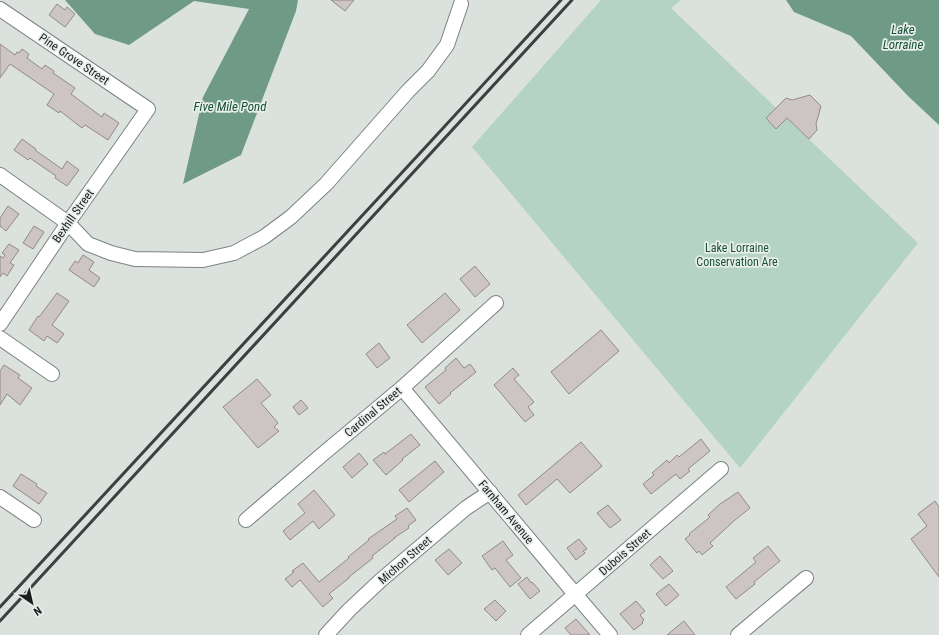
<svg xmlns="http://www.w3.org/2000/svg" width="939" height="635" viewBox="0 0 939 635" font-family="'Roboto Condensed',sans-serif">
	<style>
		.green { fill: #b4d3c4 }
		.water { fill: #6f9b86 }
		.building { fill: #cdc5c3; stroke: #928a88 }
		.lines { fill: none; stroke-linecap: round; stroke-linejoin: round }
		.minor-casing { stroke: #7d8480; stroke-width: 16 }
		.minor { stroke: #fff; stroke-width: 14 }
		.rail { stroke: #3c403e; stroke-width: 3 }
		.labels { text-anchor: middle; stroke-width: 3.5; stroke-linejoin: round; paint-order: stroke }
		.street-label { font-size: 12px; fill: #1b1e1d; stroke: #e8efeb }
		.park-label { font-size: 12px; fill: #19513c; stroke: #e8efeb }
		.water-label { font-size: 13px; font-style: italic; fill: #164f3a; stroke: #e8efeb }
	</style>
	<rect width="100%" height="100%" fill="#dbe2de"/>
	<polygon class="green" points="601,0 681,0 671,8 918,243 740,468 472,147"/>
	<g class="water">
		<polygon points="65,0 298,0 296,11 241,155 183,184 203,97 249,9 194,1 129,45 95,34"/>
		<polygon points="786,0 939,0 939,125 908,96 851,36 794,12"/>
	</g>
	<g class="building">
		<polygon points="331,0 354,0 345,11"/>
		<polygon points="57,4 65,10 67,7 75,14 65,27 49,15"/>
		<polygon points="0,44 15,55 17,52 19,53 22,49 29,54 27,58 42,69 45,65 54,71 53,73 75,88 71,94 102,117 104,113 119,123 108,140 85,125 82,128 60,111 59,113 47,105 54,94 10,64 0,78"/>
		<polygon points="810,95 821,106 816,124 817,130 809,139 787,118 776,129 766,118 786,98 792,100"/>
		<polygon points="22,139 36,149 35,150 62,169 67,161 79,170 67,186 55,178 56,176 30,158 28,160 14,150"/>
		<polygon points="8,206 19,214 6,231 0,226 0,218"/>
		<polygon points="34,226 44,232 33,249 23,243"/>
		<polygon points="9,244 19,250 10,263 14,265 7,276 3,273 0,277 0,256 3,258 5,255 2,253"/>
		<polygon points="83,255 94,262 89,270 100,278 94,287 69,270 75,261 78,263"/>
		<polygon points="475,266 490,284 475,297 460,279"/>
		<polygon points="57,293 69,301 52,325 64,334 57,343 47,336 44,341 29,330 38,316 39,317"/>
		<polygon points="445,293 460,310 422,343 407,325"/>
		<polygon points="601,330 619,351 569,394 551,372"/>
		<polygon points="379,343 390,358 377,368 366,354"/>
		<polygon points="456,358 464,368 470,364 476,372 450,393 451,394 439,404 425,387 446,370 445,368"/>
		<polygon points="4,365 20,375 18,378 32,388 20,405 7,394 0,405 0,371"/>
		<polygon points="513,368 519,375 514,379 534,402 528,407 534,415 525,422 494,385"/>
		<polygon points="257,379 271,395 261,403 278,423 274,427 279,431 258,448 223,407"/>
		<polygon points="301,400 308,408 299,415 293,407"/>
		<polygon points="411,434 420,445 402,459 403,460 386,475 373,460 384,452 385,454"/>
		<polygon points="701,439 710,451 688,469 690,471 680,479 676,474 651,494 643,484 654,475 652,473 667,460 669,463 677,455 679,457"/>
		<polygon points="581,442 602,466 570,493 557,479 526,505 518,495"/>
		<polygon points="359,453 368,464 352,478 343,467"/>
		<polygon points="435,461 444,472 409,502 399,490"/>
		<polygon points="21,474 37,484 36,486 47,493 39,504 13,486"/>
		<polygon points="314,490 335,515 319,529 313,521 290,540 283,531 305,513 298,504"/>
		<polygon points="738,492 750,508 735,520 710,543 713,546 702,555 699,551 697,553 685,539 690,535 689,534 710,517 708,515 720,504"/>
		<polygon points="935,501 939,507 939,577 911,539 927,526 918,514"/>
		<polygon points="608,505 621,520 610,528 597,513"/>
		<polygon points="407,508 416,520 408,526 409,528 394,538 395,538 372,556 373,558 349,577 349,578 329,594 333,598 323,607 300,580 292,587 285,579 294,572 292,571 303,563 319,582 349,558 348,557 369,540 368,539 397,519 395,516"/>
		<polygon points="579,539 587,549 583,551 585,553 576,560 567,548"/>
		<polygon points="503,541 513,555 506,560 521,578 510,587 495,568 492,570 482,556"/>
		<polygon points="768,546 780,561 754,582 755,584 736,599 726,587 756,562 753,558"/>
		<polygon points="449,549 462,563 448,575 435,560"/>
		<polygon points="660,556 673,571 663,579 650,565"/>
		<polygon points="527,577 531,583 532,582 540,591 530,599 518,584"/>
		<polygon points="669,584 679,595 666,606 656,594"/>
		<polygon points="495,600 506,611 496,621 484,609"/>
		<polygon points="636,601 645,611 640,615 644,620 642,622 643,623 634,630 620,614"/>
		<polygon points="576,619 590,635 571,635 565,628"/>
		<polygon points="684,621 695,635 667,635"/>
	</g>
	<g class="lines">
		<defs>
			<g id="minor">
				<polyline points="0,9 148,109 68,223 0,324"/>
				<polyline points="0,175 68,223 88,244 111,253 135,259 203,260 234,253 264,237 291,217 326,184 408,91 428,71 447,45 461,4"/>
				<polyline points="0,338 52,374"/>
				<polyline points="402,388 575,594 610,635"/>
				<polyline points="0,497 34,520"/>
				<polyline points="246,520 324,453 402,388 496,303"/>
				<polyline points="326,635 349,610 381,580 466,508 490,492"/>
				<polyline points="528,635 721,469"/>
				<polyline points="738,635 806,578"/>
			</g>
		</defs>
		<use href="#minor" class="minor-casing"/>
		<use href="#minor" class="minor"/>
		<g class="rail">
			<polyline points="0,607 421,152 561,0"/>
			<polyline points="0,621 572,0"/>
		</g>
	</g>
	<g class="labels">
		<g class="street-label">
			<text transform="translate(74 59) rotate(34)" y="4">Pine Grove Street</text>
			<text transform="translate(73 216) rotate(-55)" y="4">Bexhill Street</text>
			<text transform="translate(373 412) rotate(-40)" y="4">Cardinal Street</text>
			<text transform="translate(506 512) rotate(50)" y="4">Farnham Avenue</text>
			<text transform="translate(625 552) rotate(-41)" y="4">Dubois Street</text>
			<text transform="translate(405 560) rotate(-41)" y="4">Michon Street</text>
		</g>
		<g class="park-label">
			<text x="737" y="252">Lake Lorraine<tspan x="737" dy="14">Conservation Are</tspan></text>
		</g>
		<g class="water-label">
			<text x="903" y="34">Lake<tspan x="903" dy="15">Lorraine</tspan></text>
			<text x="230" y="111">Five Mile Pond</text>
		</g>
	</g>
	<g transform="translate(32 603) rotate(146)" stroke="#e8efeb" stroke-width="3" paint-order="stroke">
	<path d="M0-3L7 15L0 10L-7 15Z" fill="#1b1e1d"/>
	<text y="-6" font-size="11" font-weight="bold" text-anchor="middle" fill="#1b1e1d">N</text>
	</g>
</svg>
